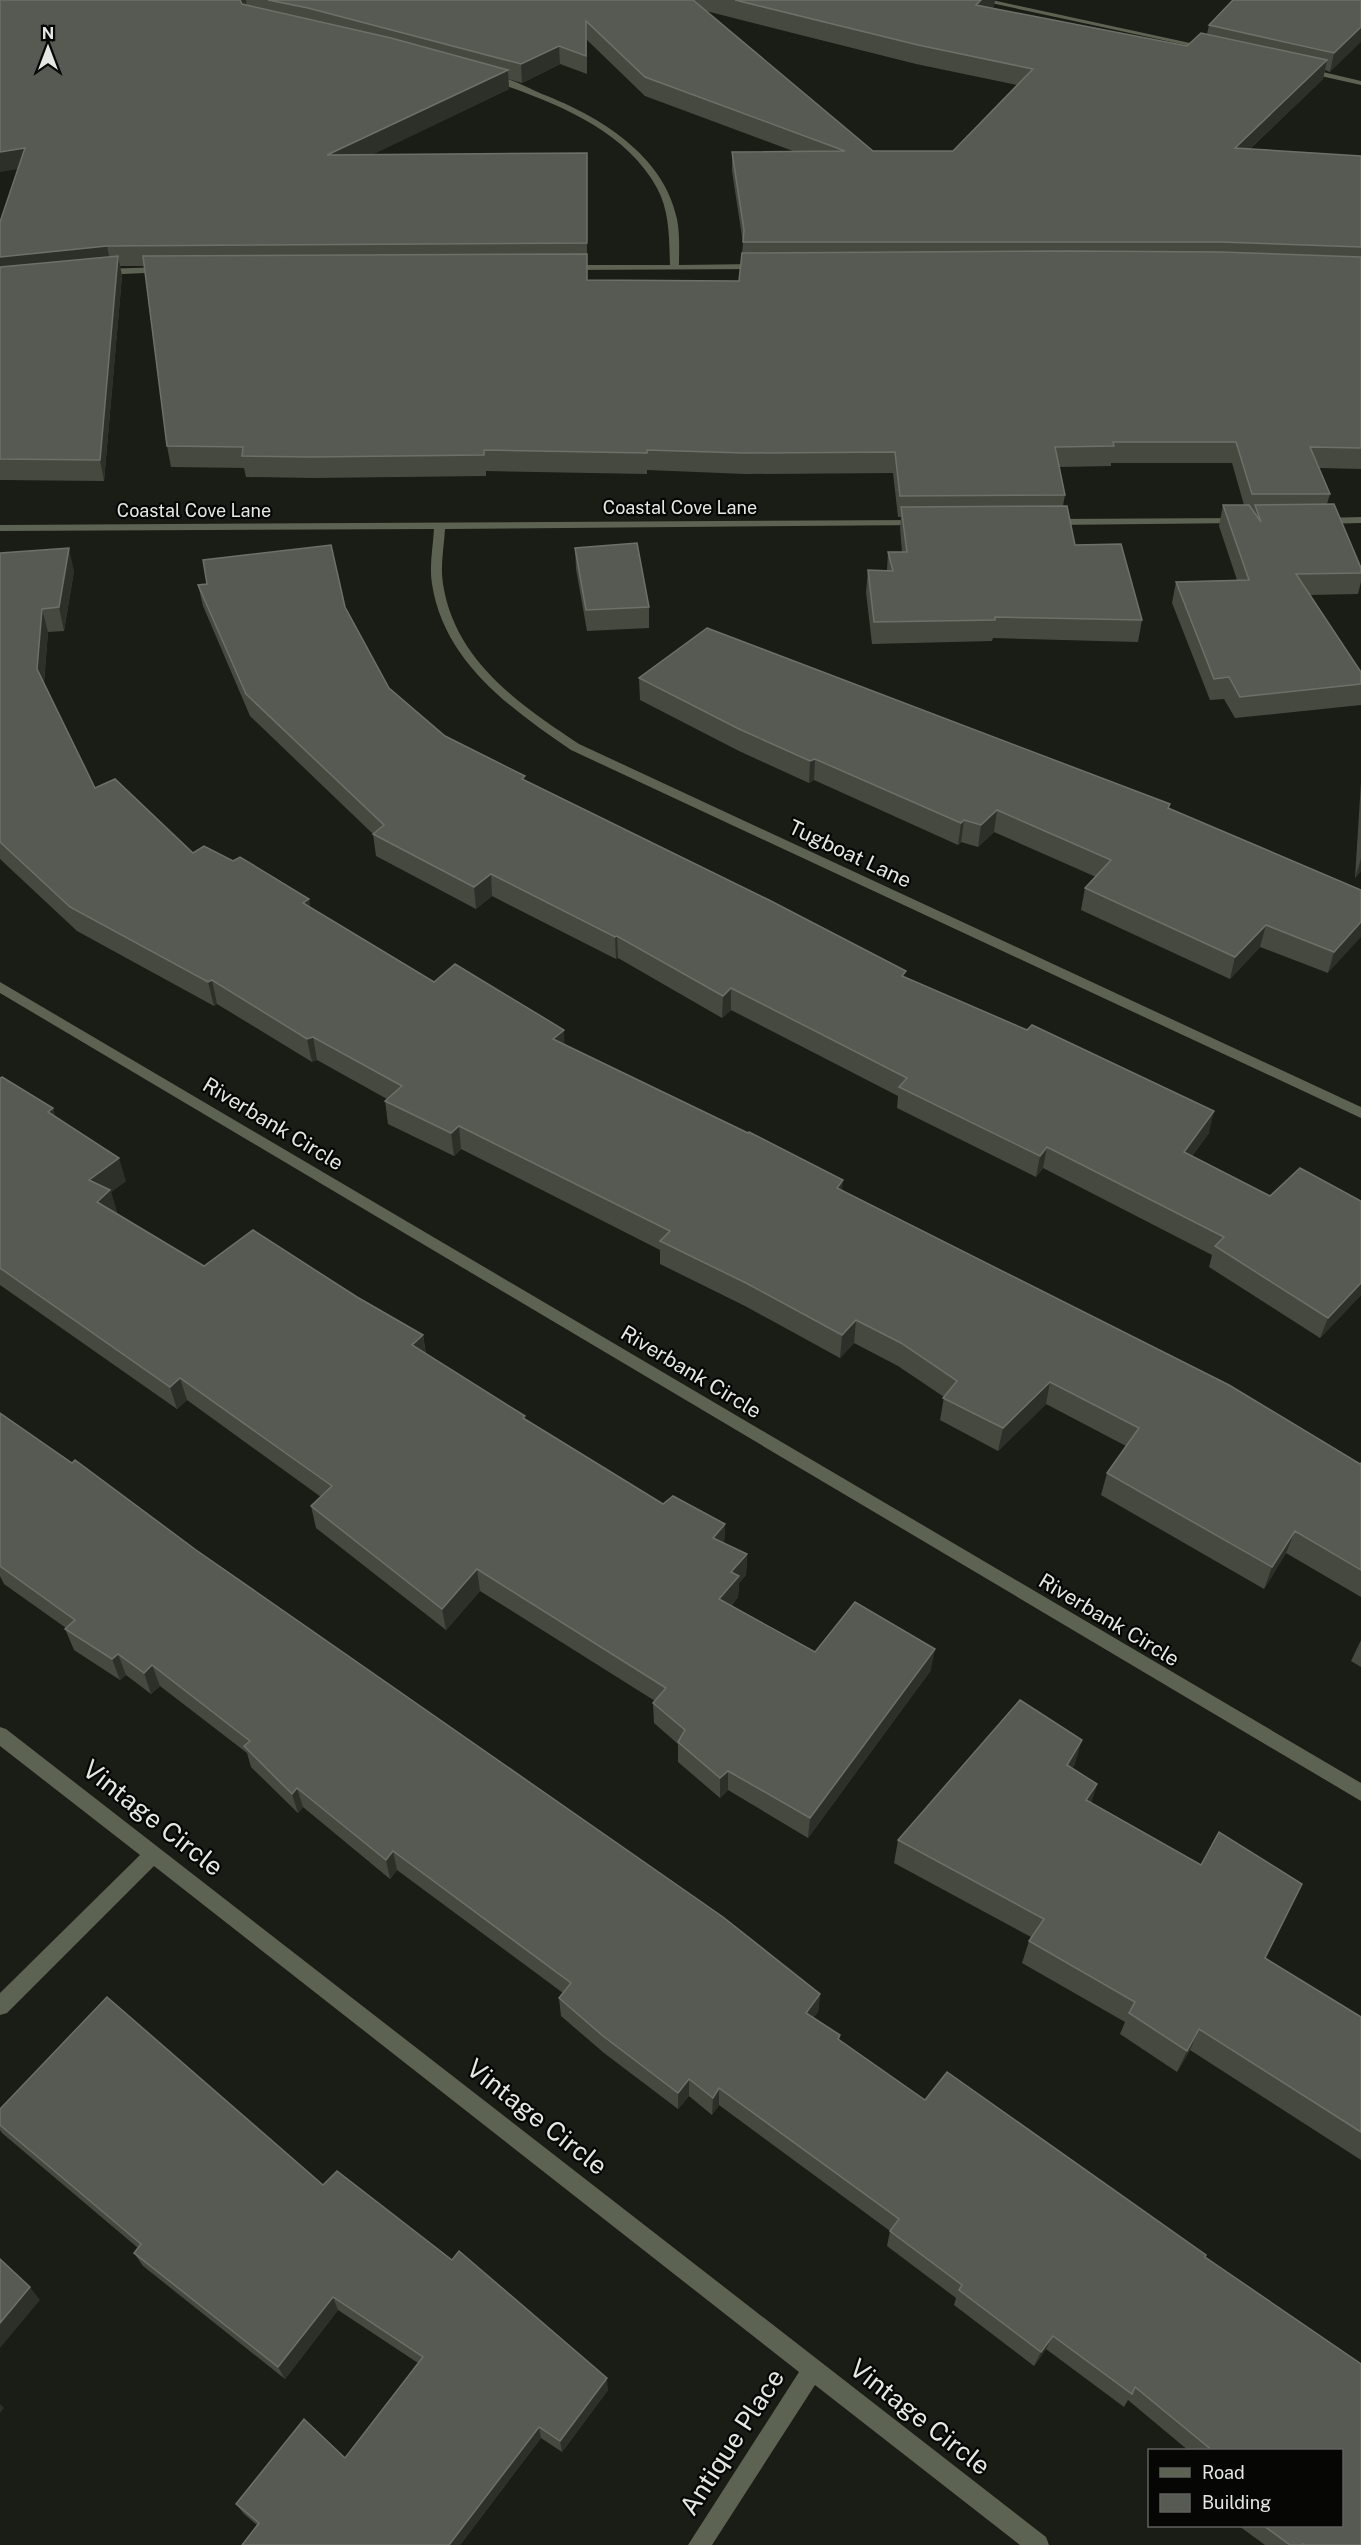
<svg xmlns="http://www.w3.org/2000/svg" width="1361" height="2545" viewBox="0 0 1361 2545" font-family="'Public Sans',sans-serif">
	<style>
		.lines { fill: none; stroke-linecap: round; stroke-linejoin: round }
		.street { fill: #5d6352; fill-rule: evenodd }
		.wall { fill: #464940; fill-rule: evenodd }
		.shaded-wall { fill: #2d3028 }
		.building { fill: #575a52; stroke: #6d7068; stroke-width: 1.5 }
		.labels { text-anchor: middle; stroke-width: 4.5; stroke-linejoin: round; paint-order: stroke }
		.far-street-label { font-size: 18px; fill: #e5e7e2; stroke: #060704 }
		.street-label { font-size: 21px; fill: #e5e7e2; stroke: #060704 }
		.near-street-label { font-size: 26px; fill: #e5e7e2; stroke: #060704 }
	</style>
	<rect width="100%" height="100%" fill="#1a1d15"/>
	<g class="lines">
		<g class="street">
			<polygon points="977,0 992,0 1213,48 1209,50"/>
			<polygon points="1306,68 1361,81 1361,85 1303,72 1302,70"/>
			<path d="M486 75C503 74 526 87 542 94 599 116 664 155 677 219 680 234 679 250 679 265L758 264 763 267 761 269 566 270 564 268 569 265H670C669 239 670 212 657 188 624 127 548 100 486 79Z"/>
			<polygon points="164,267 167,268 167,272 101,275 96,272 101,269"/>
			<polygon points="1361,517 1361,523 1322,524 1317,521 1322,518"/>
			<polygon points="1241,518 1246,521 1245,523 1052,525 1047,522 1052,519"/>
			<path d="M920 520 924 521V525L445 529C444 547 440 566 443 584 455 661 520 705 579 744L1361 1107V1118L571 750C511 709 444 662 432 584 429 566 433 547 434 529L0 531V525Z"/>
			<polygon points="0,982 1361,1783 1361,1801 0,993"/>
			<polygon points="0,1727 6,1729 1046,2537 1049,2545 1020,2545 815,2385 712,2545 688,2545 799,2372 154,1866 7,2013 0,2015 0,1993 140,1855 0,1746"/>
		</g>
	</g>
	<g class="wall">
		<path d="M0 0H995L994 6 992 8 1187 46 1207 34 1209 25 1361 0 1330 72 1325 70 1323 79 1250 149 1361 156V469L1319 468 1330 494 1327 504 1361 568V582L1358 594 1310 595 1361 672V705L1235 718 1224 699 1210 700 1172 603 1176 582 1237 580 1219 526 1223 505H1244L1232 463H1111V466L1059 467 1065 495 1063 506 1075 545 1142 620 1138 642 993 638 992 641 872 644 866 592 868 570H887L888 552H902L900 528 901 517H898L893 473 745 474 647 470V474L486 471V476L314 478 246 477 244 468 171 467 167 446 144 266H120L122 276 104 481 0 480V222L18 169ZM706 11 916 64 1017 85 953 151H873ZM587 40 645 96 793 151 732 152V171L743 243 742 253 739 281 587 280V153L371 155 509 89 508 79 522 83 560 64 587 74Z"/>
		<polygon points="575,548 649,607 649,628 587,631 576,569"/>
		<polygon points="0,553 74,571 64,631 48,632 44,683 95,788 193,853 233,861 309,899 310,908 434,982 565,1045 1360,1464 1361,1463 1361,1597 1286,1553 1264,1589 1101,1495 1107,1473 1126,1446 1046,1404 998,1451 940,1420 944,1397 898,1366 854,1343 840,1358 745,1306 660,1264 660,1250 461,1149 454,1156 388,1124 385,1101 387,1099 317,1060 312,1062 217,1004 214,1006 77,931 0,859"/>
		<polygon points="198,585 345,607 389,688 445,736 526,781 906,978 1209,1133 1192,1156 1361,1295 1320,1338 1209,1267 1212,1255 1043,1168 1036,1177 897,1108 898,1096 731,1010 722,1018 618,958 616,959 492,896 476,909 376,856 373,834 250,716 203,606"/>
		<polygon points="639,678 1169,809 1361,890 1328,973 1260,947 1230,979 1081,910 1085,888 1096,877 994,832 978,847 961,842 958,845 814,780 809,783 739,751 640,700"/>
		<polygon points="1361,782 1361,871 1355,878"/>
		<polygon points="0,1078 53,1108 55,1117 126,1181 111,1192 117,1213 204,1266 357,1297 423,1335 426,1354 525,1420 663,1504 725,1524 724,1543 747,1554 746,1575 739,1583 738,1597 731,1606 815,1652 931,1670 808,1838 728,1790 720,1798 678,1762 678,1744 654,1723 653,1703 655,1701 480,1591 446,1630 316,1528 311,1506 321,1497 187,1400 177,1409 0,1285"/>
		<polygon points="0,1413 72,1463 75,1460 196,1550 723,1917 820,1994 818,2012 813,2018 840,2035 839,2040 925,2100 947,2072 1206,2255 1205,2257 1361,2364 1361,2545 1265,2545 1239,2526 1341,2526 1341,2451 1189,2451 1128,2400 1124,2407 1046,2349 1034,2366 954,2305 956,2298 887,2246 890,2231 719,2105 712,2115 689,2096 678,2109 604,2053 561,2016 559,1998 563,1993 397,1870 390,1879 303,1807 298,1813 251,1767 247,1753 160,1686 151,1694 126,1675 120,1680 74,1650 65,1629 66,1628 4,1584 0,1576"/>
		<polygon points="1361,1640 1361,1667 1351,1661"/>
		<polygon points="1075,1764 1072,1768 1097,1784 1091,1803 1265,1958 1361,2017 1361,2160 1190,2050 1177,2072 1120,2034 1125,2022 1022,1963 1029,1941 1031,1937 894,1863 898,1840"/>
		<polygon points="0,2109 323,2185 608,2390 562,2452 541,2438 460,2545 242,2545 257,2525 244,2514 236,2504 345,2458 418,2363 338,2310 285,2379 143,2266 134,2253 138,2248 2,2133 0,2130"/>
	</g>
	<g class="shaded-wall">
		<polygon points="239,0 246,0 248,14"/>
		<polygon points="981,0 995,0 994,6 974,23 976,5"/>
		<polygon points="1361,27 1361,42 1330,72 1334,53"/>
		<polygon points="559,46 560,64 522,83 521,64"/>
		<polygon points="1327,60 1323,79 1231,167 1235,148"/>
		<polygon points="508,70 509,89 330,175 327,155"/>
		<polygon points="25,148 30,167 0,172 0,152"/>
		<polygon points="107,246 111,266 0,277 0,257"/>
		<polygon points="118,256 122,276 104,481 100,460"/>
		<polygon points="69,548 74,571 64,631 59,607"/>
		<polygon points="42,609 48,632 43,693 37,669"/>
		<polygon points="815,759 814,780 809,783 810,761"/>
		<polygon points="997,810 994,832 978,847 981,825"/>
		<polygon points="964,820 961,842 958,845 961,823"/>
		<polygon points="1361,859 1361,871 1355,878"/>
		<polygon points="491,874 492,896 476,909 474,887"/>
		<polygon points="309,899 313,923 303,903"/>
		<polygon points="1361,922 1361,937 1328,973 1334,952"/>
		<polygon points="1266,925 1260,947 1230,979 1235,957"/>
		<polygon points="617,936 618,958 616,959 615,937"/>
		<polygon points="212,980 217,1004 214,1006 208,982"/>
		<polygon points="731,988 731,1010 722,1018 723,996"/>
		<polygon points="564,1030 565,1054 553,1039"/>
		<polygon points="313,1037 317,1060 312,1062 307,1039"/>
		<polygon points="53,1108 60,1132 48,1112"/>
		<polygon points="1214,1111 1209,1133 1179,1173 1184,1152"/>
		<polygon points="459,1126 461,1149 454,1156 451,1133"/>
		<polygon points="1047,1147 1043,1168 1036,1177 1040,1156"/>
		<polygon points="119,1158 126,1181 111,1192 117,1213 98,1202 89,1180"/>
		<polygon points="843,1180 841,1204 837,1188"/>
		<polygon points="1361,1283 1361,1295 1320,1338 1328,1318"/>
		<polygon points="856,1320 854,1343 840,1358 842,1335"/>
		<polygon points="423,1335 426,1357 412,1345"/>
		<polygon points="180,1378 187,1400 177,1409 170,1387"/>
		<polygon points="1050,1382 1046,1404 998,1451 1003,1428"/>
		<polygon points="725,1524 724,1545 713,1538"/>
		<polygon points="1295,1531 1286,1553 1264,1589 1272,1567"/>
		<polygon points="747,1554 746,1575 739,1583 738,1597 718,1620 719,1599 731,1572"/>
		<polygon points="477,1569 480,1591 446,1630 442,1609"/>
		<polygon points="935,1649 931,1670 808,1838 810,1818"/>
		<polygon points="118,1654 126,1675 120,1680 112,1659"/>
		<polygon points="152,1665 160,1686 151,1694 144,1673"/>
		<polygon points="1082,1740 1075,1764 1061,1789 1067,1765"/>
		<polygon points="728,1771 728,1790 720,1798 720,1778"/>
		<polygon points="1097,1784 1090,1807 1086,1800"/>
		<polygon points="297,1788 303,1807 298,1813 292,1794"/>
		<polygon points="393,1851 397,1870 390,1879 386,1860"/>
		<polygon points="820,1994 818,2012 804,2031 806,2013"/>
		<polygon points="1199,2029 1190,2050 1177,2072 1187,2051"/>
		<polygon points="689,2079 689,2096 678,2109 678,2093"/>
		<polygon points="719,2088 719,2105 712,2115 713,2098"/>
		<polygon points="30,2287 40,2300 0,2348 0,2323"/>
		<polygon points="333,2297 338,2310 285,2379 278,2367"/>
		<polygon points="1053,2336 1046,2349 1034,2366 1041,2352"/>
		<polygon points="607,2378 608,2390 562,2452 560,2441"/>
		<polygon points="0,2404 4,2408 0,2413"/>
		<polygon points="539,2427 541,2438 460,2545 449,2545"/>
	</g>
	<g class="building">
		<polygon points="0,0 240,0 242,4 391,38 508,70 327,155 587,153 587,243 107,246 0,257 0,222 25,148 0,152"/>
		<polygon points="268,0 693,0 873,151 953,151 1033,69 918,45 735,0 981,0 976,5 1187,46 1201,33 1327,60 1235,148 1361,156 1361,247 1220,242 743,242 744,230 732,152 845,151 645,77 586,21 586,56 559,46 521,64 308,8"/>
		<polygon points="1233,0 1361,0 1361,27 1334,53 1209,25"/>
		<polygon points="1070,251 1220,252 1361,257 1361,448 1310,447 1330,494 1252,494 1236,442 1113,442 1114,446 1055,447 1065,495 900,496 895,452 745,453 647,450 647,453 484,450 484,455 311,457 242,456 243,447 167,446 143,256 587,254 587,280 739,281 742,253"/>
		<polygon points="118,256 100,460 0,459 0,267"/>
		<polygon points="1334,504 1361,568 1361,573 1296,574 1361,672 1361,684 1240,697 1229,677 1214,679 1176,582 1249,580 1223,505 1249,505 1261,522 1255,505"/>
		<polygon points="1067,506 1075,545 1121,544 1142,620 995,617 995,620 874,622 868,570 893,571 888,552 907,552 901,507"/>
		<polygon points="637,543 649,607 586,610 575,548"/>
		<polygon points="331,545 345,607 389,688 445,736 525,776 522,779 769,900 906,971 902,976 1027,1030 1032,1025 1214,1111 1184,1152 1270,1196 1300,1168 1361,1201 1361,1283 1328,1318 1215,1246 1224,1237 1047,1147 1040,1156 899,1087 907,1078 731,988 723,996 617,936 615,937 491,874 474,887 373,834 384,825 246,694 198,585 207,584 203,560"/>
		<polygon points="69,548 59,607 42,609 37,669 95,788 115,779 193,853 204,846 233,861 240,857 309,899 303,903 434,982 455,964 564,1030 553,1039 748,1133 749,1132 843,1180 837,1188 1229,1385 1360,1464 1361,1463 1361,1570 1295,1531 1272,1567 1107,1473 1139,1428 1050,1382 1003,1428 943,1398 957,1381 901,1343 856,1320 842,1335 746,1283 660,1241 670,1231 459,1126 451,1133 385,1101 402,1086 313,1037 307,1039 212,980 208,982 70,907 0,842 0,553"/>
		<polygon points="707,628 1170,804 1168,808 1361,890 1361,922 1334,952 1266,925 1235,957 1085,888 1111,860 997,810 981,825 964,820 961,823 815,759 810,761 739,729 639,678"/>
		<polygon points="2,1077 53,1108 48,1112 119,1158 89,1180 110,1190 97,1202 204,1266 253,1230 357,1297 423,1335 412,1345 525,1416 523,1418 663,1504 673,1496 725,1524 713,1538 747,1554 731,1572 739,1576 719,1599 815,1652 855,1602 935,1649 810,1818 728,1771 720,1778 678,1742 685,1730 653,1703 666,1688 477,1569 442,1609 311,1506 332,1486 180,1378 170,1387 0,1268 0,1078"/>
		<polygon points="0,1413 72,1463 75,1460 196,1550 723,1917 820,1994 806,2013 840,2035 838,2039 925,2100 947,2072 1206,2255 1205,2257 1361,2364 1361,2545 1305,2545 1303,2544 1303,2545 1290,2545 1264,2526 1341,2526 1341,2451 1213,2451 1135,2387 1132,2394 1053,2336 1041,2352 959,2290 962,2285 890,2231 899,2219 719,2088 713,2098 689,2079 678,2093 603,2036 559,1998 571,1983 393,1851 386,1860 297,1788 292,1794 244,1746 250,1741 152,1665 144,1673 118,1654 112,1659 65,1629 75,1620 0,1566"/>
		<polygon points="1020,1700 1082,1740 1067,1765 1097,1784 1086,1800 1201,1865 1219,1832 1302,1884 1265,1958 1361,2017 1361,2132 1199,2029 1187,2051 1129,2013 1135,2002 1029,1941 1044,1919 898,1840"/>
		<polygon points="107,1997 323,2185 337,2171 452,2260 459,2251 607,2378 560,2441 539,2427 449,2545 242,2545 259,2523 236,2504 304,2419 345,2458 423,2357 333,2297 278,2367 134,2253 141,2244 0,2125 0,2109"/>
		<polygon points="0,2259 30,2287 0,2323"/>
	</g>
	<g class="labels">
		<g class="far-street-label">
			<text x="680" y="514">Coastal Cove Lane</text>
			<text x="194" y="517">Coastal Cove Lane</text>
		</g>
		<g class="street-label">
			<text transform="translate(850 854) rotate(25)" y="7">Tugboat Lane</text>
			<text transform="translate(273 1124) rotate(31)" y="7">Riverbank Circle</text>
			<text transform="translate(691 1372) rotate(31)" y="7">Riverbank Circle</text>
			<text transform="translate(1109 1620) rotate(31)" y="7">Riverbank Circle</text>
		</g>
		<g class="near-street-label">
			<text transform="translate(153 1818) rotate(38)" y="9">Vintage Circle</text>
			<text transform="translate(537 2117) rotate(38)" y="9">Vintage Circle</text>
			<text transform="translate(920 2417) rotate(38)" y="9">Vintage Circle</text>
			<text transform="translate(732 2442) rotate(-57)" y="9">Antique Place</text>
		</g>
	</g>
	<rect x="1148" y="2449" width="195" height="78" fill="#060704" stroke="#5f615d" stroke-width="1.5"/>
	<rect x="1160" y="2468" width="30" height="9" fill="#5d6352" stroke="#5f615d" stroke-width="1.5"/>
	<text x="1202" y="2479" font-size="18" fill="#e5e7e2">Road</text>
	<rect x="1160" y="2494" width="30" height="18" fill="#575a52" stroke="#5f615d" stroke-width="1.5"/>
	<text x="1202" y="2509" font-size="18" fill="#e5e7e2">Building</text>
	<g transform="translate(48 48)" stroke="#060704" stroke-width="4.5" paint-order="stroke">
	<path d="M0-4.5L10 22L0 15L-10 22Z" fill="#e5e7e2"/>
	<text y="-9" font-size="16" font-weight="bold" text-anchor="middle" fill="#e5e7e2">N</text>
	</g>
</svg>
